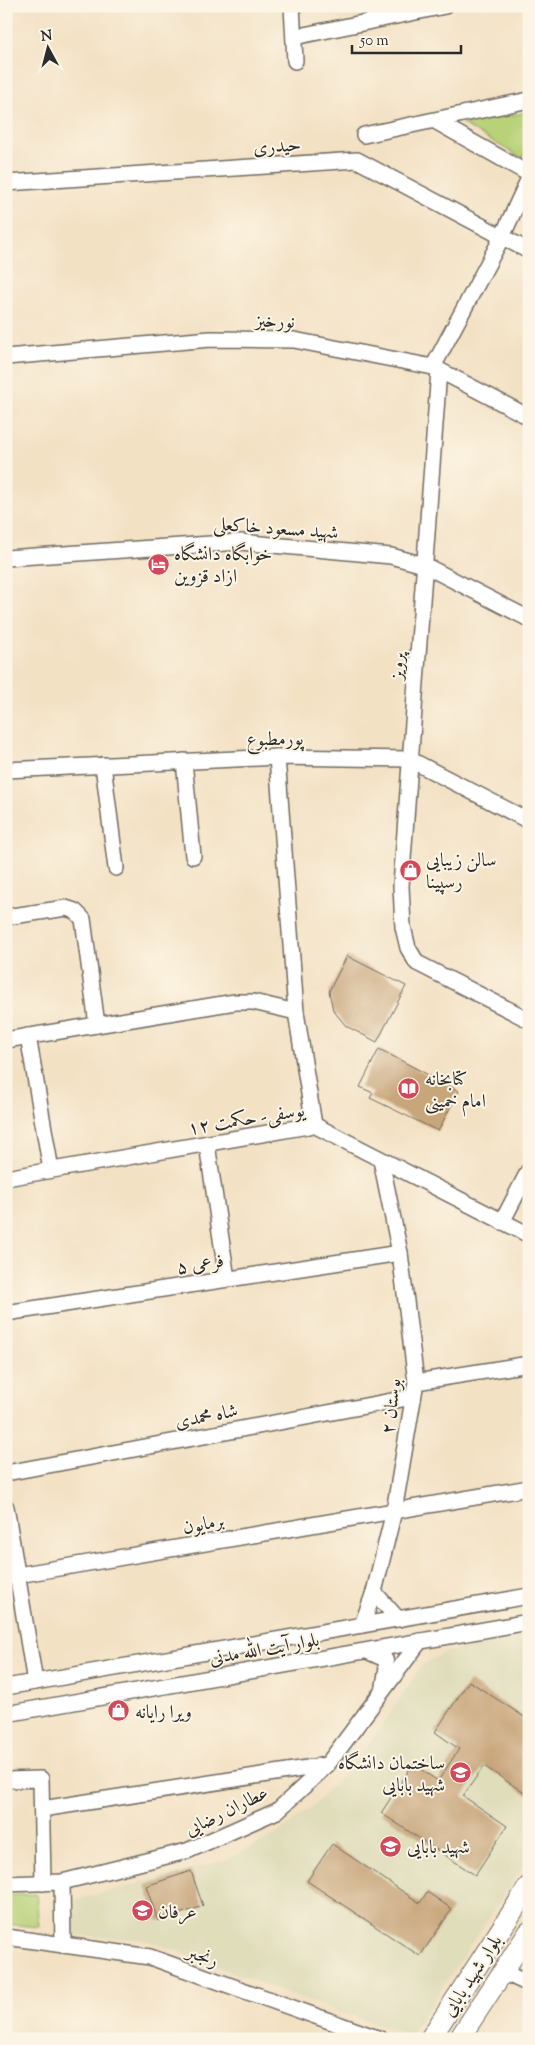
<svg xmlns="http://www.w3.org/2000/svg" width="535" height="2045" viewBox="0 0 535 2045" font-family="'Sorts Mill Goudy',Amiri,serif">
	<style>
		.built { fill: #e0ddbb }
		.green { fill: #b8d278; stroke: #727e52 }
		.building { fill: #c8a67b }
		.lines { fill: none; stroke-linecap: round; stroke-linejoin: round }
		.minor-casing { stroke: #716b61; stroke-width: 18 }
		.major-casing { stroke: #716b61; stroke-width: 22 }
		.minor { stroke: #fff; stroke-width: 15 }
		.major { stroke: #fff; stroke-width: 20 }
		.labels { text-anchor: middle; stroke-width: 4; stroke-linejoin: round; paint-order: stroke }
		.street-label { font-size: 19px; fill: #2b2b2b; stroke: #fcf5e5 }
		.poi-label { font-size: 19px; fill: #2b2b2b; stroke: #fcf5e5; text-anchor: start }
	</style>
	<rect width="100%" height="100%" fill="#fcf5e5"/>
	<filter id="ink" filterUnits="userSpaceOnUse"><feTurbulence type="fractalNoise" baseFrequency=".02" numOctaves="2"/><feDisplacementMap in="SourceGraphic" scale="10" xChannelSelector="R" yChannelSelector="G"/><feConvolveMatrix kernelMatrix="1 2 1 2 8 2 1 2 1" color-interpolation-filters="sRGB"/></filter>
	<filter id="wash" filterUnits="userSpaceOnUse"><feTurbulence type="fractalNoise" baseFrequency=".0096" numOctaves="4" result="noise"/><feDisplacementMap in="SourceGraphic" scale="20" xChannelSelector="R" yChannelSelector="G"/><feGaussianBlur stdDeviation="1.12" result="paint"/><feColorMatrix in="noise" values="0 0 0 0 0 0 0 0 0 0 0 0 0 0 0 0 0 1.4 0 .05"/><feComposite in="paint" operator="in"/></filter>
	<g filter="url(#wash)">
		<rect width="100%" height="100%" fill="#f3e1c4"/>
		<polygon class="built" points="529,1637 529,1858 410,2035 303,1999 147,1940 73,1935 76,1900 223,1861 277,1834 317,1803 369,1745 423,1664 447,1652"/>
		<g class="green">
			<polygon points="529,112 529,146 522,158 462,124"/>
			<polygon points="36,1894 39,1927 6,1924 6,1896"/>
		</g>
		<g id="blocks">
			<g class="building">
				<polygon points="347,956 406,986 377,1042 346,1026 333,1010 329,991"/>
				<polygon points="379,1049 459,1091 438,1131 370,1098 373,1093 360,1087"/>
				<polygon points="469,1681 529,1720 529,1796 484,1766 463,1796 507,1826 475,1875 381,1813 413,1764 438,1781 459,1749 435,1732"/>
				<polygon points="332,1844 420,1903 427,1892 452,1909 420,1956 307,1881"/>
				<polygon points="191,1871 203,1906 158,1921 146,1886"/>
			</g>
		</g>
	</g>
	<g filter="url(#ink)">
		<use href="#blocks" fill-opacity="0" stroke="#716b61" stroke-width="1"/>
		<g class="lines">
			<defs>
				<g id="minor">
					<polyline points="292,6 295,61"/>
					<polyline points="294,37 445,6"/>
					<polyline points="435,121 529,174"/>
					<polyline points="364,135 529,100"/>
					<polyline points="6,183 357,160 529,251"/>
					<polyline points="6,357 210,339 294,340 433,367 529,417"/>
					<polyline points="433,367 502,237 529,178"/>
					<polyline points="439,370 401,886 403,927 408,948 417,963 529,1020"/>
					<polyline points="6,558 240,542 391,556 424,565 529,619"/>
					<polyline points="277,757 296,1012 314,1125"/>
					<polyline points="184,761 193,856"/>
					<polyline points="103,765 116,868"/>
					<polyline points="6,770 277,757 409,759 529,821"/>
					<polyline points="6,917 66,908 75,911 83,919 97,1025"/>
					<polyline points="28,1036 51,1170"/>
					<polyline points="6,1040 235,1002 253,1002 296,1012"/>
					<polyline points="207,1144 227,1279"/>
					<polyline points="6,1178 314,1125 529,1235"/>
					<polyline points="502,1222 529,1170"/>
					<polyline points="6,1313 400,1253"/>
					<polyline points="416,1382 529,1364"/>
					<polyline points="6,1473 413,1397"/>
					<polyline points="6,1507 35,1682"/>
					<polyline points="6,1577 529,1488"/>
					<polyline points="374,1592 398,1619"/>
					<polyline points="362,1625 374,1592 394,1511 416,1382 400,1253 381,1160"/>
					<polyline points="367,1651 385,1659 387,1667 384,1686"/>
					<polyline points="6,1687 529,1596"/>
					<polyline points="6,1714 529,1622"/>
					<polyline points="6,1780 41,1779 43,1883"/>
					<polyline points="42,1809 327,1765"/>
					<polyline points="62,1882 63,1945"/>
					<polyline points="6,1884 62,1882 187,1851 277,1811 327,1765 420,1641"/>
					<polyline points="6,1937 150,1957 380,2039"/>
					<polyline points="503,1972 529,1984"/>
				</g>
				<g id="major">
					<polyline points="430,2039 529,1886"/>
					<polyline points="459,2039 529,1932"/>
				</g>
			</defs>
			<use href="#minor" class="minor-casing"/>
			<use href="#major" class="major-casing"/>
			<use href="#minor" class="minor"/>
			<use href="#major" class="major"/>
		</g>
	</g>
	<defs>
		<symbol id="hotel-disc" viewBox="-11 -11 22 22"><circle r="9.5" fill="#d1495b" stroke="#fcf5e5"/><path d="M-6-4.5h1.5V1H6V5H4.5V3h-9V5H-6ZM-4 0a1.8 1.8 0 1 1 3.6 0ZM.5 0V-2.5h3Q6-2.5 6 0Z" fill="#fff"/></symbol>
		<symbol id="shop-disc" viewBox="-11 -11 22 22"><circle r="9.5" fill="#d1495b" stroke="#fcf5e5"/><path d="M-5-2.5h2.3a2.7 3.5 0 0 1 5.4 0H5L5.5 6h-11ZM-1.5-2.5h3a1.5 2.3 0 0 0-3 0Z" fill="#fff"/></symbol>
		<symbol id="library-disc" viewBox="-11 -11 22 22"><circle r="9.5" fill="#d1495b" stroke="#fcf5e5"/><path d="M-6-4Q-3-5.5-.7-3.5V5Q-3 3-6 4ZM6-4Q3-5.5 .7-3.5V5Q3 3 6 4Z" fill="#fff"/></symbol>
		<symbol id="university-disc" viewBox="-11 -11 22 22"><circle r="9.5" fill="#d1495b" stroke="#fcf5e5"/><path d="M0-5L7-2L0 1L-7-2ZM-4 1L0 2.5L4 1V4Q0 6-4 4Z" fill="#fff"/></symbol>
		<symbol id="school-disc" viewBox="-11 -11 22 22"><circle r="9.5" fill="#d1495b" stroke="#fcf5e5"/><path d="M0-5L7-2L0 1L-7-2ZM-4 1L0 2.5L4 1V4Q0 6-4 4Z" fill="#fff"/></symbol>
	</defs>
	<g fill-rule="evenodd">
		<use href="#hotel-disc" x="146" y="552" width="25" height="25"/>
		<use href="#shop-disc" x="398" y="858" width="25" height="25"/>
		<use href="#library-disc" x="396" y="1076" width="25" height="25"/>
		<use href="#shop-disc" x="106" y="1698" width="25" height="25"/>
		<use href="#university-disc" x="448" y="1760" width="25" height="25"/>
		<use href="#university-disc" x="378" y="1834" width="25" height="25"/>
		<use href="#school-disc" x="130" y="1898" width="25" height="25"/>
	</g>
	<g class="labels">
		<g class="street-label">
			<text transform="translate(277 145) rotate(-4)" y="7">حیدری</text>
			<text transform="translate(275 320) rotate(2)" y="7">نورخیز</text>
			<text transform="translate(276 527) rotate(4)" y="7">شهید مسعود خاکعلی</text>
			<text transform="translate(396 666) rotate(-86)" y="7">پرویز</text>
			<text transform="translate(275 738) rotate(-1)" y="7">پورمطبوع</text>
			<text transform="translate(246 1118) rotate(-9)" y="7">یوسفی- حکمت ۱۲</text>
			<text transform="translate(200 1263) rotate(-9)" y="7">فرعی ۵</text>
			<text transform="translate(390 1406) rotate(-83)" y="7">بوستان ۲</text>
			<text transform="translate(206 1415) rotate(-11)" y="7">شاه محمدی</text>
			<text transform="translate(203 1523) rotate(-10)" y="7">برمایون</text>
			<text transform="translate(264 1648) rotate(-10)" y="7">بلوار آیت الله مدنی</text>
			<text transform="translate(226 1810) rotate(-26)" y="7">عطاران رضایی</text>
			<text transform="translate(203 1955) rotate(20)" y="7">رنجبر</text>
			<text transform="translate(471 1975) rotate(-57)" y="7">بلوار شهید بابایی</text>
		</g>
		<g class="poi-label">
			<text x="174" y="560">خوابگاه دانشگاه<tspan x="174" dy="22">ازاد قزوین</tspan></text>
			<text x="426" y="866">سالن زیبایی<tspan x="426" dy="22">رسپینا</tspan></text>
			<text x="425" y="1085">کتابخانه<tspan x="425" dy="22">امام خمینی</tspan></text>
			<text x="135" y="1718">ویرا رایانه</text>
			<text x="445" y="1769" text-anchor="end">ساختمان دانشگاه<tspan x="445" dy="22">شهید بابایی</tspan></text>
			<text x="407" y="1853">شهید بابایی</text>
			<text x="158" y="1918">عرفان</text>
		</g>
	</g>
	<rect width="535" height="2045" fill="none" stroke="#fcf5e5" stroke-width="25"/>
	<g transform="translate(48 48) rotate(353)" stroke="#fcf5e5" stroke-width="4" paint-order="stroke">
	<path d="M0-4L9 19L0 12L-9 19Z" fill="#2b2b2b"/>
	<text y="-8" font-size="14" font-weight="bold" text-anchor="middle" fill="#2b2b2b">N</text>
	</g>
	<path d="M352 45v8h109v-8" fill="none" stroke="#2b2b2b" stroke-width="2.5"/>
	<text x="360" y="45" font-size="15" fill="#2b2b2b" stroke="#fcf5e5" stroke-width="4" paint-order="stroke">50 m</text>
</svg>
